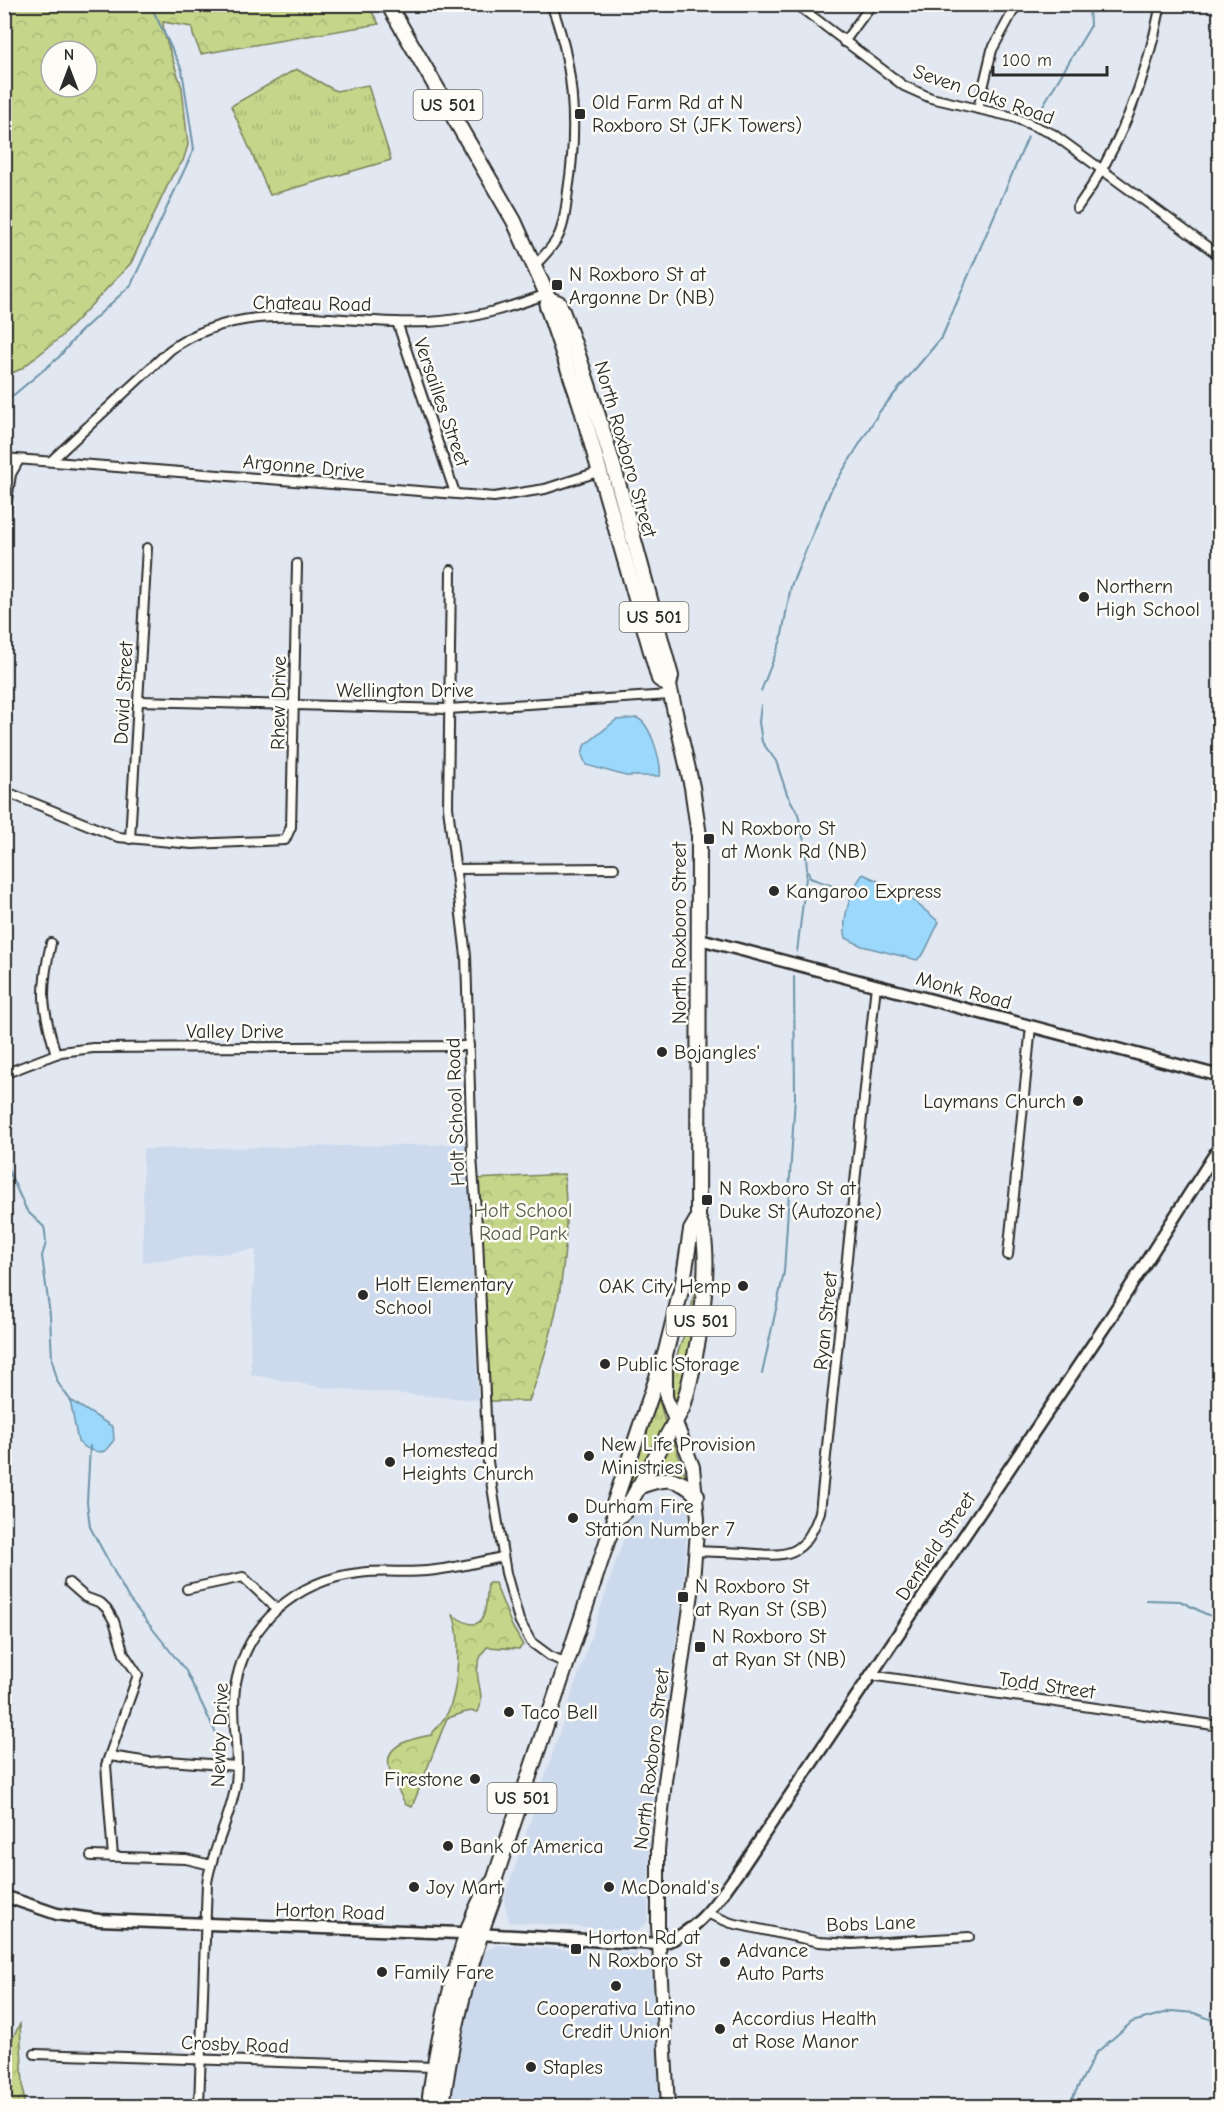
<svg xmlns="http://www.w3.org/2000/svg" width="1224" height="2111" viewBox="0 0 1224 2111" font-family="'Comic Neue',sans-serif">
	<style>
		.built { fill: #cddaee }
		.grass { fill: url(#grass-tufts); stroke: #78805a; stroke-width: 1.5 }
		.forest { fill: url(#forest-crowns); stroke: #78805a; stroke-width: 1.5; fill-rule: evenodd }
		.water { fill: #9bd8fc; stroke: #6e93a8; stroke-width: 1.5 }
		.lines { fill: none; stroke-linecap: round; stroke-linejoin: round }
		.stream { stroke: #6e93a8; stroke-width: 2 }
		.street-casing { stroke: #2b2b2b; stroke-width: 12 }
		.secondary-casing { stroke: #2b2b2b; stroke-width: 15 }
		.primary-casing { stroke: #2b2b2b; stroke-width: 16 }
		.highway-casing { stroke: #2b2b2b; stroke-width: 18 }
		.street { stroke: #fdfcf7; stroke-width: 8 }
		.secondary { stroke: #fdfcf7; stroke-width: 10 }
		.primary { stroke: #fdfcf7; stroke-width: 12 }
		.highway { stroke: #fdfcf7; stroke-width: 14 }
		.poi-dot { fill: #2b2b2b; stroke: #fdfcf7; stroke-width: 2 }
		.labels { text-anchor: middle; stroke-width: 5; stroke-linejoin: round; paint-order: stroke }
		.shield { fill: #fdfcf7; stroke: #6a6a68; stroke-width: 1.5 }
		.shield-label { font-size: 18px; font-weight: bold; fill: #2b2b2b }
		.street-label { font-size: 20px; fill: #2b2b2b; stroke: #fdfcf7 }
		.poi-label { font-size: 20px; fill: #2b2b2b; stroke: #fdfcf7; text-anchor: start }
		.park-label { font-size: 20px; fill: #595e47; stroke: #fdfcf7 }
	</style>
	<defs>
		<pattern id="grass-tufts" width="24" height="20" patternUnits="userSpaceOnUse" patternTransform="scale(1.5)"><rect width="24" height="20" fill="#c5d589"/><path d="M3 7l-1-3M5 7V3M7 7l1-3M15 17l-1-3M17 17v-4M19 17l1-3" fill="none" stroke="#a9b776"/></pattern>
		<pattern id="forest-crowns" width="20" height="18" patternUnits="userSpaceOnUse" patternTransform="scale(1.5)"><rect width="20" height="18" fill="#c5d589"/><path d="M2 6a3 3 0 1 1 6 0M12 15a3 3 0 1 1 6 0" fill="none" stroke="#a9b776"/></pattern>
	</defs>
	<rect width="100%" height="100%" fill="#e1e8f2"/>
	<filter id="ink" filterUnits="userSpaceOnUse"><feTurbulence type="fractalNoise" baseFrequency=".0167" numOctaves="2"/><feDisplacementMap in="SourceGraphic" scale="12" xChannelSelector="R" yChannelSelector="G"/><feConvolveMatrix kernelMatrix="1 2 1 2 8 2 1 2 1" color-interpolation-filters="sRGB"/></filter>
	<g filter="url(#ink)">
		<g class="built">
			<polygon points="467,1144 478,1400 326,1388 251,1375 250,1328 256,1250 143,1262 143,1149"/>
			<polygon points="689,1502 682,1602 657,1763 649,1852 648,1922 638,1931 509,1922 504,1900 633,1510"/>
			<polygon points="496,1945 641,1954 652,1966 661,2106 449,2106 456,2058 465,2016 483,1953"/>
		</g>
		<g class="grass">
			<polygon points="296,69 336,91 368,85 391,160 270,195 231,106"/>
			<path d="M698 1267 695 1337 675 1405C663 1380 681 1347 688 1323 693 1304 695 1285 698 1267Z"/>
			<polygon points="658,1395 666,1426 626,1498 622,1496"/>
			<polygon points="673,1439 686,1477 653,1475"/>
		</g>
		<g class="forest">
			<path d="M4 5H368L379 24 201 54 193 35 192 27 163 22 164 33 182 88 188 145 183 161 172 176 131 263 61 337 21 369 5 376ZM51 51H87V87H51Z"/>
			<path d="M564 1174C572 1253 557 1327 529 1401H488L477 1179Z"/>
			<path d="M488 1583H495L512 1626 523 1645 519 1649 487 1647C465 1674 489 1690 478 1712 465 1709 459 1716 447 1718L412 1807 406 1805C383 1763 375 1745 431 1735 437 1727 444 1720 448 1712 458 1690 462 1636 453 1615 488 1640 485 1608 488 1583Z"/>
			<polygon points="20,2024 24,2106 5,2106 5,2053"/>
		</g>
		<g class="water">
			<path d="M637 718C651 723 662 764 660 776H626L586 765 582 755 584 746 616 720Z"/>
			<path d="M863 874 904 893 939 922 924 953 917 960 862 946 846 938C841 920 851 889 863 874Z"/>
			<path d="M70 1400 113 1427 114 1440 105 1451C96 1454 84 1448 78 1442Z"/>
		</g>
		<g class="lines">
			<g class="stream">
				<polyline points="1039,112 1090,27 1089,4"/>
				<polyline points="4,403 59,357 79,333 131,285 194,149 182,70 150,4"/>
				<polyline points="761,691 781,640 791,586 831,490 880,411 942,337 1028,137"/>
				<polyline points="761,705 759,722 762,742 776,761 787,794 798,814 805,845 807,869 797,952"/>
				<polyline points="808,871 810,878 855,894"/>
				<polyline points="4,1161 27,1211 44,1227 45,1232 46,1243 42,1256 50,1315 52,1360 58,1383 71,1401"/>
				<polyline points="762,1374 784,1272 795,1097 794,977"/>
				<polyline points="90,1446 87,1502 90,1527 129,1599 186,1671 225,1752"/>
				<polyline points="1146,1600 1180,1601 1208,1615 1220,1617"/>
				<polyline points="1068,2106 1096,2053 1132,2022 1172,2011 1194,2013 1220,2023"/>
			</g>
			<defs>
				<g id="street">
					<polyline points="796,4 904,86 931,98 1013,117 1053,134 1220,256"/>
					<polyline points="844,42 872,4"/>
					<polyline points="978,109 992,50 1017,4"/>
					<path d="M1077 208C1120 149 1147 76 1161 4"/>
					<path d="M535 265C543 257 552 248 558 237 565 223 566 206 568 191 578 127 575 66 551 4"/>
					<polyline points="397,322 455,493"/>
					<polyline points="4,458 494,497 545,489 598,472"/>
					<path d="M51 461 170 350C247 294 341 326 428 322 470 320 508 308 547 294"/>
					<polyline points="4,520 11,474 19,460"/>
					<polyline points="451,570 448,807 466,956 472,1156 478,1239 488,1462 506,1573 519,1620 531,1642 550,1656 566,1663"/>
					<polyline points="139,701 448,709 670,695"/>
					<polyline points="4,791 118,837 192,844 285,840 291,827 297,564"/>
					<polyline points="130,839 147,548"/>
					<polyline points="455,869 614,868"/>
					<path d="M51 943C40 991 42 1008 56 1054"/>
					<polyline points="4,1074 61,1052 93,1048 469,1046"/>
					<polyline points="1008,1255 1031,1026"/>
					<path d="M696 1551C712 1552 728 1552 744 1553 788 1557 804 1558 820 1512L876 985"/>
					<polyline points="69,1583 85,1597 101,1603 107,1609 114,1621 124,1654 138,1675 106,1765 113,1857"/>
					<polyline points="187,1589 243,1577 277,1609"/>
					<polyline points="870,1675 1220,1726"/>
					<polyline points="110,1756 149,1762 168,1761 237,1766"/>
					<polyline points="91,1856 186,1859 211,1865"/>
					<polyline points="706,1913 731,1923 819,1942 852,1944 969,1937"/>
					<polyline points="35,2054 434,2067"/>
					<path d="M199 2106 207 1883C212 1849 231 1818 236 1783 240 1751 231 1719 235 1688 245 1624 297 1580 359 1573 381 1570 405 1573 427 1571 453 1569 478 1562 503 1557"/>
				</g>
				<g id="secondary">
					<polyline points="700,939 1220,1076"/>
					<path d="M4 1896 57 1914 99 1920 460 1933 659 1944C698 1935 722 1894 744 1864L1107 1323 1220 1146"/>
				</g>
				<polyline id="primary" points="666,1355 666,1397 693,1467 698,1519 692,1593 665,1781 658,1850 658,1926 668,2106"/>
				<g id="highway">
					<polyline points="388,4 514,221 549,299 547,306 580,403 659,679 669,686"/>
					<path d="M549 299 559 303C606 424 636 551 671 676L669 686 692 787 699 836 698 1218 691 1230 683 1282 666 1351 613 1507 615 1520"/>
					<path d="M638 1487C662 1477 677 1475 697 1495"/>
					<path d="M429 2106C433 2061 463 1909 494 1881L607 1542 615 1520 626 1510 682 1409C695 1371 717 1253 698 1218"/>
					<path d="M442 2106C452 2031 469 1961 496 1890L494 1881"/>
				</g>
			</defs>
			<use href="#street" class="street-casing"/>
			<use href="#secondary" class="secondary-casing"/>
			<use href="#primary" class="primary-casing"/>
			<use href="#highway" class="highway-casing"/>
			<use href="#street" class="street"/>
			<use href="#secondary" class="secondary"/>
			<use href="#primary" class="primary"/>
			<use href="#highway" class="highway"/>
		</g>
	</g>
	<g class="poi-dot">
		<rect x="574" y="108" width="12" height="12" rx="3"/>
		<rect x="551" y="279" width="12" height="12" rx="3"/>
		<circle cx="1084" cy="597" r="6"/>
		<rect x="703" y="833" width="12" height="12" rx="3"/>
		<circle cx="774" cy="891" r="6"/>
		<circle cx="662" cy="1052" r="6"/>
		<circle cx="1078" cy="1101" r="6"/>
		<rect x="701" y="1194" width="12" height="12" rx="3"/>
		<circle cx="743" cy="1286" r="6"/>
		<circle cx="363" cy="1295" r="6"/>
		<circle cx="605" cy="1364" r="6"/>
		<circle cx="589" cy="1456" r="6"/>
		<circle cx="390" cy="1462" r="6"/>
		<circle cx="573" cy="1518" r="6"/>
		<rect x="677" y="1591" width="12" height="12" rx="3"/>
		<rect x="694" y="1641" width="12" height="12" rx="3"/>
		<circle cx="509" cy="1712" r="6"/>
		<circle cx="475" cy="1779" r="6"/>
		<circle cx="448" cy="1846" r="6"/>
		<circle cx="414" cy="1887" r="6"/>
		<circle cx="609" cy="1887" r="6"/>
		<rect x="570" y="1943" width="12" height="12" rx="3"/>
		<circle cx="725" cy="1962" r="6"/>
		<circle cx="382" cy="1972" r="6"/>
		<circle cx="616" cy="1986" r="6"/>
		<circle cx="720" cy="2029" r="6"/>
		<circle cx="531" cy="2067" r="6"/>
	</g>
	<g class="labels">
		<g class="shield">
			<rect x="413.5" y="90" width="69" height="30" rx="4.5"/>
			<rect x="619.5" y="602" width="69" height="30" rx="4.5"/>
			<rect x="666.5" y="1306" width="69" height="30" rx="4.5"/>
			<rect x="487.5" y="1783" width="69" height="30" rx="4.5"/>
		</g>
		<g class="shield-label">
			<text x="448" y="111">US 501</text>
			<text x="654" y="623">US 501</text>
			<text x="701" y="1327">US 501</text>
			<text x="522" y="1804">US 501</text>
		</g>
		<g class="street-label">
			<text transform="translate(984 94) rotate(19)" y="7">Seven Oaks Road</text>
			<text transform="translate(312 303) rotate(1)" y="7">Chateau Road</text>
			<text transform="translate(442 402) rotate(71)" y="7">Versailles Street</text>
			<text transform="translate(626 449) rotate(74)" y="7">North Roxboro Street</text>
			<text transform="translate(304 466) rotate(5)" y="7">Argonne Drive</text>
			<text x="405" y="697">Wellington Drive</text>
			<text transform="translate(123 693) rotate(-87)" y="7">David Street</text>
			<text transform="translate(278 703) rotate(-89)" y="7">Rhew Drive</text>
			<text transform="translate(679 933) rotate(-90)" y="7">North Roxboro Street</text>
			<text transform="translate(964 990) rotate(15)" y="7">Monk Road</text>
			<text x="235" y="1038">Valley Drive</text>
			<text transform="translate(455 1112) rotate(-92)" y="7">Holt School Road</text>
			<text transform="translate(825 1321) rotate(-84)" y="7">Ryan Street</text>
			<text transform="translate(935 1546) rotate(-56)" y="7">Denfield Street</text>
			<text transform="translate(1047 1685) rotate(8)" y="7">Todd Street</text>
			<text transform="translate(219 1735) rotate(-88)" y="7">Newby Drive</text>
			<text transform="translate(651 1759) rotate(-83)" y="7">North Roxboro Street</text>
			<text transform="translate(330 1911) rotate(2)" y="7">Horton Road</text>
			<text transform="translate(871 1923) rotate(-2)" y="7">Bobs Lane</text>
			<text transform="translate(235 2044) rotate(2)" y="7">Crosby Road</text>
		</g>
		<g class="poi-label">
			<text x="592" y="109">Old Farm Rd at N<tspan x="592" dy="23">Roxboro St (JFK Towers)</tspan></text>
			<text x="569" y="281">N Roxboro St at<tspan x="569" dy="23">Argonne Dr (NB)</tspan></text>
			<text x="1096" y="593">Northern<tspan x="1096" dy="23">High School</tspan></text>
			<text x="721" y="835">N Roxboro St<tspan x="721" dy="23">at Monk Rd (NB)</tspan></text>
			<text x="786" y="898">Kangaroo Express</text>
			<text x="674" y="1059">Bojangles'</text>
			<text x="1066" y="1108" text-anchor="end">Laymans Church</text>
			<text x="719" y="1195">N Roxboro St at<tspan x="719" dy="23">Duke St (Autozone)</tspan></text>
			<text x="375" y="1291">Holt Elementary<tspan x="375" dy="23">School</tspan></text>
			<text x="731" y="1293" text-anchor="end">OAK City Hemp</text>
			<text x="617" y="1371">Public Storage</text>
			<text x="601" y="1451">New Life Provision<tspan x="601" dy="23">Ministries</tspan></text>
			<text x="402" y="1457">Homestead<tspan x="402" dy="23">Heights Church</tspan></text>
			<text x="585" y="1513">Durham Fire<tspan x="585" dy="23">Station Number 7</tspan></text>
			<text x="695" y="1593">N Roxboro St<tspan x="695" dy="23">at Ryan St (SB)</tspan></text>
			<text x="712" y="1643">N Roxboro St<tspan x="712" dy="23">at Ryan St (NB)</tspan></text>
			<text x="521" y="1719">Taco Bell</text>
			<text x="463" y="1786" text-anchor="end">Firestone</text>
			<text x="460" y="1853">Bank of America</text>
			<text x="426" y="1894">Joy Mart</text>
			<text x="621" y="1894">McDonald's</text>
			<text x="588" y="1944">Horton Rd at<tspan x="588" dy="23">N Roxboro St</tspan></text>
			<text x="737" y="1957">Advance<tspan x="737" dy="23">Auto Parts</tspan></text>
			<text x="394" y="1979">Family Fare</text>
			<text x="616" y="2015" text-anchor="middle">Cooperativa Latino<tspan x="616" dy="23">Credit Union</tspan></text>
			<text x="732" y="2025">Accordius Health<tspan x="732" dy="23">at Rose Manor</tspan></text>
			<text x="543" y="2074">Staples</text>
		</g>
		<g class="park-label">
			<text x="523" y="1217">Holt School<tspan x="523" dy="23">Road Park</tspan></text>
		</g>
	</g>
	<rect width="1224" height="2111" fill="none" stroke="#fdfcf7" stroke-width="24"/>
	<rect x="12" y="12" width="1200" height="2087" fill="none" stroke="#2b2b2b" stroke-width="2" filter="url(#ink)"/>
	<g transform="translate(69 69)"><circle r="28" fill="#fdfcf7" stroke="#a9a8a5" stroke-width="1.5"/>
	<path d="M0-4.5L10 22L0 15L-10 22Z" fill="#2b2b2b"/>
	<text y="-9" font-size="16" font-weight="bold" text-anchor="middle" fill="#2b2b2b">N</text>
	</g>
	<path d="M993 66v9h114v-9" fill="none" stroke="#2b2b2b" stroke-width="3"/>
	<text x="1002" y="66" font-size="18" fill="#2b2b2b" stroke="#fdfcf7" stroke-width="4.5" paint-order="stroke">100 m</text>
</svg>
